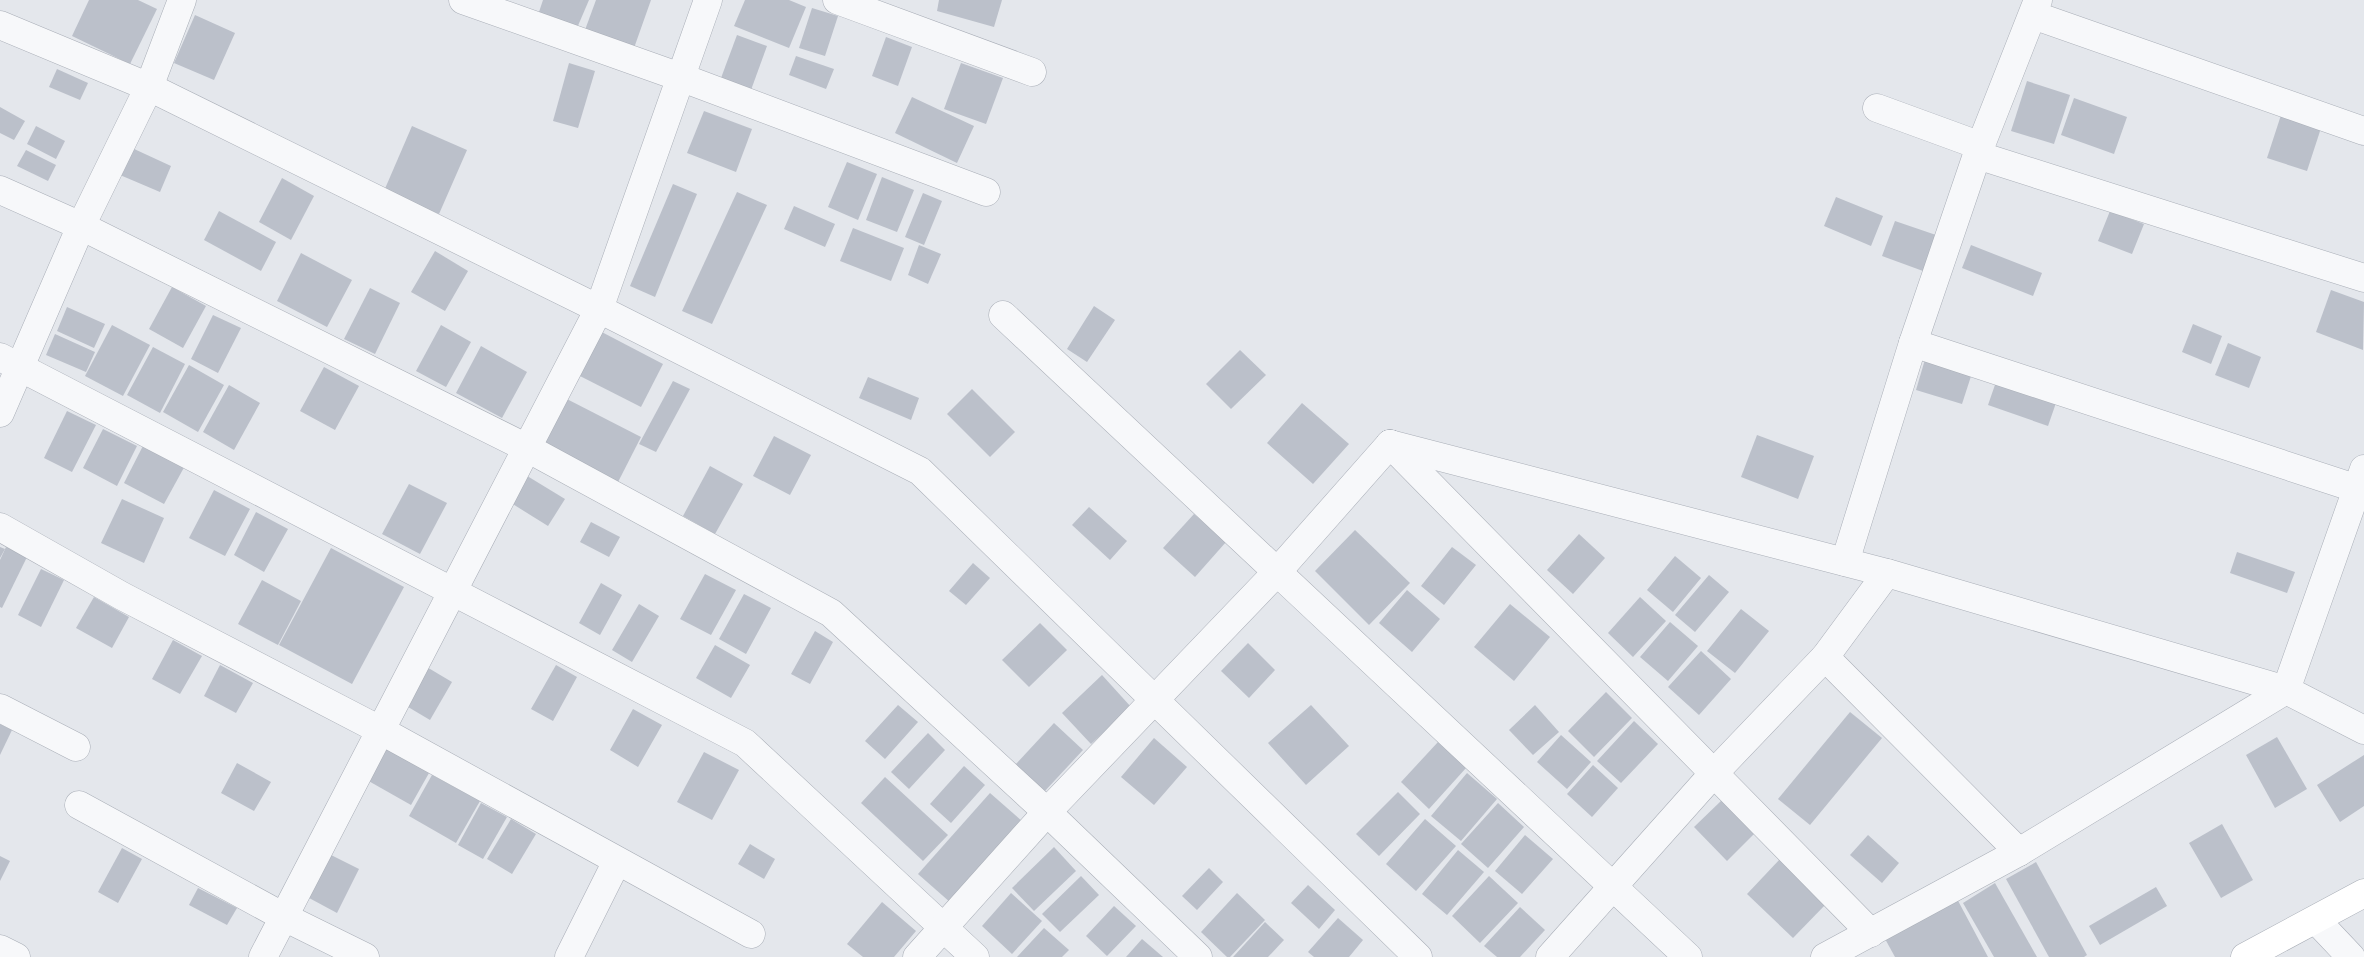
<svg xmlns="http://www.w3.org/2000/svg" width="2364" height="957" viewBox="0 0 2364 957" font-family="'Asap Condensed',sans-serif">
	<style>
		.building { fill: #bbc0ca }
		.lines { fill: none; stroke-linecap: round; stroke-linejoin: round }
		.street-casing { stroke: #a9aeb7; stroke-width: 29 }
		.secondary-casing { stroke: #a9aeb7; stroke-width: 29 }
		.street { stroke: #f7f8fa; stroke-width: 28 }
		.secondary { stroke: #fff; stroke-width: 28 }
	</style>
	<rect width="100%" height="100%" fill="#e4e7ec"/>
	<g class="building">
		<polygon points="89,0 138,0 157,9 130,64 72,36"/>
		<polygon points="543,0 589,0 577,28 539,12"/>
		<polygon points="596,0 651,0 634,48 585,30"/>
		<polygon points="745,0 789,0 806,7 789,48 734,26"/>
		<polygon points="939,0 1002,0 994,27 937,11"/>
		<polygon points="812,8 838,16 825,56 799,48"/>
		<polygon points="195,15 235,33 214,80 174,63"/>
		<polygon points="737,35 767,46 751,90 721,78"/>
		<polygon points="886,37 912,47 898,86 872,76"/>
		<polygon points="796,56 834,69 826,89 789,75"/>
		<polygon points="569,63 595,71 578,128 553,121"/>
		<polygon points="961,63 1003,78 986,124 944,109"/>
		<polygon points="57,69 88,83 80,100 49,87"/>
		<polygon points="2027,81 2070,95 2054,144 2011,131"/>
		<polygon points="912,97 974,126 957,163 895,133"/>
		<polygon points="2074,98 2127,117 2114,154 2061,135"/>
		<polygon points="0,107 25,121 14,140 0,133"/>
		<polygon points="704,111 752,129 736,172 687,153"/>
		<polygon points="2282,112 2322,125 2307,171 2267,158"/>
		<polygon points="36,126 65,141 56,159 27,144"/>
		<polygon points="412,126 467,150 439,214 384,191"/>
		<polygon points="132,148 171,166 160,192 120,175"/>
		<polygon points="26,150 56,165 48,181 17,166"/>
		<polygon points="847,162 877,174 858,220 828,207"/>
		<polygon points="882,177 914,190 897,232 866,220"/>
		<polygon points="282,178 314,196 291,240 259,222"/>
		<polygon points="673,184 697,194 655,297 630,286"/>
		<polygon points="737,192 767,205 712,324 682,311"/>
		<polygon points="923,193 942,201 924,245 905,237"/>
		<polygon points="1836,197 1883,216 1871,246 1824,226"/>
		<polygon points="794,206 835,224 825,247 784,229"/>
		<polygon points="219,211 276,242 261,271 204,240"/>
		<polygon points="2110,211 2144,224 2132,254 2098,241"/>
		<polygon points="1895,221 1936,235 1923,271 1882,256"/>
		<polygon points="853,228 904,248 891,281 840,261"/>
		<polygon points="919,245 941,254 928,284 908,275"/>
		<polygon points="1971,245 2042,273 2033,296 1962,268"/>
		<polygon points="435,251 468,271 445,311 411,292"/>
		<polygon points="301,253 352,280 327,327 277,301"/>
		<polygon points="172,287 206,306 183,348 149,329"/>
		<polygon points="370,288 400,303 375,354 344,339"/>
		<polygon points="2331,290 2364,302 2363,350 2316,332"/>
		<polygon points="1094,306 1115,320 1087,362 1067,349"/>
		<polygon points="67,307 105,324 94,348 57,331"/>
		<polygon points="213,315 241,328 218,373 191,359"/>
		<polygon points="2193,324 2222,336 2211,364 2182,352"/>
		<polygon points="112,325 150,345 123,396 85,376"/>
		<polygon points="441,325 471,342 446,387 416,371"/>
		<polygon points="596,329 663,364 641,407 574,373"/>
		<polygon points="55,334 95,352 86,372 46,355"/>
		<polygon points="2228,343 2261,357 2249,388 2215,375"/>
		<polygon points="481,346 527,372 502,418 456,393"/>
		<polygon points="153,347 185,364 160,413 127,395"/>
		<polygon points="1240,350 1266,375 1231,409 1206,384"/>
		<polygon points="1926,356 1973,370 1962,404 1916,390"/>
		<polygon points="189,365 224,385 198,432 163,412"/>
		<polygon points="324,367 359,386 335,430 300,411"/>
		<polygon points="868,377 919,398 911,420 859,398"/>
		<polygon points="1997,379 2057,400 2048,426 1988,405"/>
		<polygon points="673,381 690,389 656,452 639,444"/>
		<polygon points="229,385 260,403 234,450 203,432"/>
		<polygon points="972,389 1015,432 990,457 947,414"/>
		<polygon points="561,396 641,437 616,486 536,444"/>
		<polygon points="1302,403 1349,444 1313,484 1267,443"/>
		<polygon points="67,411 96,425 72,472 44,458"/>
		<polygon points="103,429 137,446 117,486 83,468"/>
		<polygon points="1757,435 1814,456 1798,499 1741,477"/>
		<polygon points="774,436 811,455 790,495 753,476"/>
		<polygon points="146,440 187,462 164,504 124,483"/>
		<polygon points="710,466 743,484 715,534 683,516"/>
		<polygon points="519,471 565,499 548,526 503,498"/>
		<polygon points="409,484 447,503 420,554 382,534"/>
		<polygon points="214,490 250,509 225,556 189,538"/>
		<polygon points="122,499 164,518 144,563 101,543"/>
		<polygon points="1089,507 1127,541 1110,560 1072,525"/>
		<polygon points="256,512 288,529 264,572 234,555"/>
		<polygon points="1194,514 1226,542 1195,577 1163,548"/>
		<polygon points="591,522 620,537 609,557 580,542"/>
		<polygon points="1355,530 1410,583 1369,625 1315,571"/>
		<polygon points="1579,534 1605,558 1573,594 1547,570"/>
		<polygon points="0,547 5,549 0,558"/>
		<polygon points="6,547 27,557 2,608 0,607 0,560"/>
		<polygon points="1452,547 1476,565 1444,605 1421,586"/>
		<polygon points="331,548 404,587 352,684 279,645"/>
		<polygon points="2237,552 2295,572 2287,593 2230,573"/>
		<polygon points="1675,556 1701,578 1673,612 1647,590"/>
		<polygon points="973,563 990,578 966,605 949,591"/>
		<polygon points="41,569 64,580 41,627 18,615"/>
		<polygon points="705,574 736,590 711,635 680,619"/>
		<polygon points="1709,575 1729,592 1695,632 1675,615"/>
		<polygon points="262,580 301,601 278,645 238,624"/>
		<polygon points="601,583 622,595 600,635 579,623"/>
		<polygon points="1407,590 1440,619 1412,652 1379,623"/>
		<polygon points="744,594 771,608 746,654 719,639"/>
		<polygon points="94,597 129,617 112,648 76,628"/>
		<polygon points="1640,597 1666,621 1633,657 1608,633"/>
		<polygon points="639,604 659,616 632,662 612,650"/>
		<polygon points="1510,604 1550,637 1514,681 1474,647"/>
		<polygon points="1741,609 1769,631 1735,673 1707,651"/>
		<polygon points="1670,622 1698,646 1668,681 1640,657"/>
		<polygon points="1040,623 1067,650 1029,687 1002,660"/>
		<polygon points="815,631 833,642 810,684 791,674"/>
		<polygon points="173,640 202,656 180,694 152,679"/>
		<polygon points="1248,643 1275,670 1249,698 1221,671"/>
		<polygon points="715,645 750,665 731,698 696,678"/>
		<polygon points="1701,651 1731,679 1699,715 1668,687"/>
		<polygon points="420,663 452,682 430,720 398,701"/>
		<polygon points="220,665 253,683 236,713 204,696"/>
		<polygon points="556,665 577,677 553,721 531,709"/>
		<polygon points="1102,675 1131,707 1091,744 1062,713"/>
		<polygon points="1606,692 1632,718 1594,757 1568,731"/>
		<polygon points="898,705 918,722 885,759 865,741"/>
		<polygon points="1311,705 1349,746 1306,785 1268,743"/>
		<polygon points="1535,705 1559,732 1533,755 1509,730"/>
		<polygon points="633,709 662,725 638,767 610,750"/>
		<polygon points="1850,712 1882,738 1810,825 1778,799"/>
		<polygon points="1634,721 1658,744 1621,783 1597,761"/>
		<polygon points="1054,723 1083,750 1044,792 1015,765"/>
		<polygon points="0,724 12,730 0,755"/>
		<polygon points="928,733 945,750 909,789 891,772"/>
		<polygon points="1561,735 1591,762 1567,789 1537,762"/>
		<polygon points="2277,737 2307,789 2275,808 2246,755"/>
		<polygon points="1154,738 1187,767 1154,805 1121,777"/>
		<polygon points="377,742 429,773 411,805 358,775"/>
		<polygon points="1438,742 1466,768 1429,809 1401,782"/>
		<polygon points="704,752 739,770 712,820 677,802"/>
		<polygon points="2364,755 2364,806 2340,822 2317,785"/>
		<polygon points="237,763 271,782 254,811 221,793"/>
		<polygon points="1593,765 1618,788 1592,817 1567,794"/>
		<polygon points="964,766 985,785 951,823 930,804"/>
		<polygon points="1467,773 1497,799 1461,841 1431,816"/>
		<polygon points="432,775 480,801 456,843 409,816"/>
		<polygon points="885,777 948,835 923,861 861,803"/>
		<polygon points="1398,792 1420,814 1379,856 1356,834"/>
		<polygon points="990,793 1023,822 951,903 918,874"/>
		<polygon points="1722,800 1755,833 1727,861 1694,827"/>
		<polygon points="481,803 507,817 483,859 458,845"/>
		<polygon points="1498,803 1524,827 1488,868 1461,844"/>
		<polygon points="511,819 536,834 512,874 487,859"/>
		<polygon points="1425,819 1456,846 1416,891 1386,864"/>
		<polygon points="2222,824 2253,880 2221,898 2189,843"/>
		<polygon points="1525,835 1553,859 1522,894 1495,871"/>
		<polygon points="1868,835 1899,863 1882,883 1850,855"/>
		<polygon points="750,844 775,859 764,879 738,864"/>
		<polygon points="1054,847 1076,871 1034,911 1012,888"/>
		<polygon points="122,848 142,859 118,903 98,892"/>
		<polygon points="319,849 359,869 337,913 298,892"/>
		<polygon points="1458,850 1484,872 1447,915 1422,894"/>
		<polygon points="0,856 10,861 0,881"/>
		<polygon points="1780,859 1827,903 1793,938 1747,894"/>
		<polygon points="2036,862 2087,955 2084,957 2049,957 2006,879"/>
		<polygon points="1209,868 1223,882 1197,910 1182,896"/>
		<polygon points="1081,876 1099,895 1060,932 1042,914"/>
		<polygon points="1489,876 1518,903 1480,943 1452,916"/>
		<polygon points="1995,883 2037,957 1994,957 1963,903"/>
		<polygon points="1308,885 1335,910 1319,929 1291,903"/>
		<polygon points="2156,887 2167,906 2100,945 2089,926"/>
		<polygon points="198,888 237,908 227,925 189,905"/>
		<polygon points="1011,893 1042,921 1012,954 982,926"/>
		<polygon points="1237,893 1265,920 1230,957 1227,957 1201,932"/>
		<polygon points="1956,897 1988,957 1895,957 1884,937"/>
		<polygon points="882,902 916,931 894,957 863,957 847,944"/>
		<polygon points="1114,906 1136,926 1107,956 1086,936"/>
		<polygon points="1520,907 1545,930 1520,957 1497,957 1484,946"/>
		<polygon points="1338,918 1363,940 1349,957 1314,957 1308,952"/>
		<polygon points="1265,922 1284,940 1268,957 1233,957"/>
		<polygon points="1044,928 1069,950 1062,957 1017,957"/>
		<polygon points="1142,939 1163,957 1126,957"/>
	</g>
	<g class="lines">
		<defs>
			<g id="street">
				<polyline points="463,0 680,77 986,192"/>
				<polyline points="837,0 1032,72"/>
				<polyline points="2033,15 2364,131"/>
				<polyline points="0,25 149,87 599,309 920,471 1418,957"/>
				<polyline points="1877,108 1981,146"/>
				<polyline points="1977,155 2364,278"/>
				<polyline points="0,190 81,226 527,448 831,613 1047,812 1198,957"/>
				<polyline points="1003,315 1688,957"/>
				<polyline points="1913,343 2364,491"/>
				<polyline points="0,357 745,743 975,957"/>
				<polyline points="0,413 81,226 149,87 182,0"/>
				<polyline points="1390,444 1887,573 2286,690 2364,730"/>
				<polyline points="1390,444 1871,933"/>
				<polyline points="0,527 122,596 380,730 751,934"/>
				<polyline points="1845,562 1913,343 1977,155 2038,0"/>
				<polyline points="1825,657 2019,852"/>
				<polyline points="0,708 76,747"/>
				<polyline points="79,805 284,917 365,957"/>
				<polyline points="2316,920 2351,957"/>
				<polyline points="0,949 16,957"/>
				<polyline points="263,957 599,309 708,0"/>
				<polyline points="569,957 617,861"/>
				<polyline points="917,957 1047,812 1277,572 1390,444"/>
				<polyline points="1550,957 1714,773 1825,657 1887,573"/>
				<polyline points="1825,957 2019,852 2286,690 2364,469"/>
			</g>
			<polyline id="secondary" points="2245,957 2364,893"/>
		</defs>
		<use href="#street" class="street-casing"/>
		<use href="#secondary" class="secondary-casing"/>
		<use href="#street" class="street"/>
		<use href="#secondary" class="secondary"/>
	</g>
</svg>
